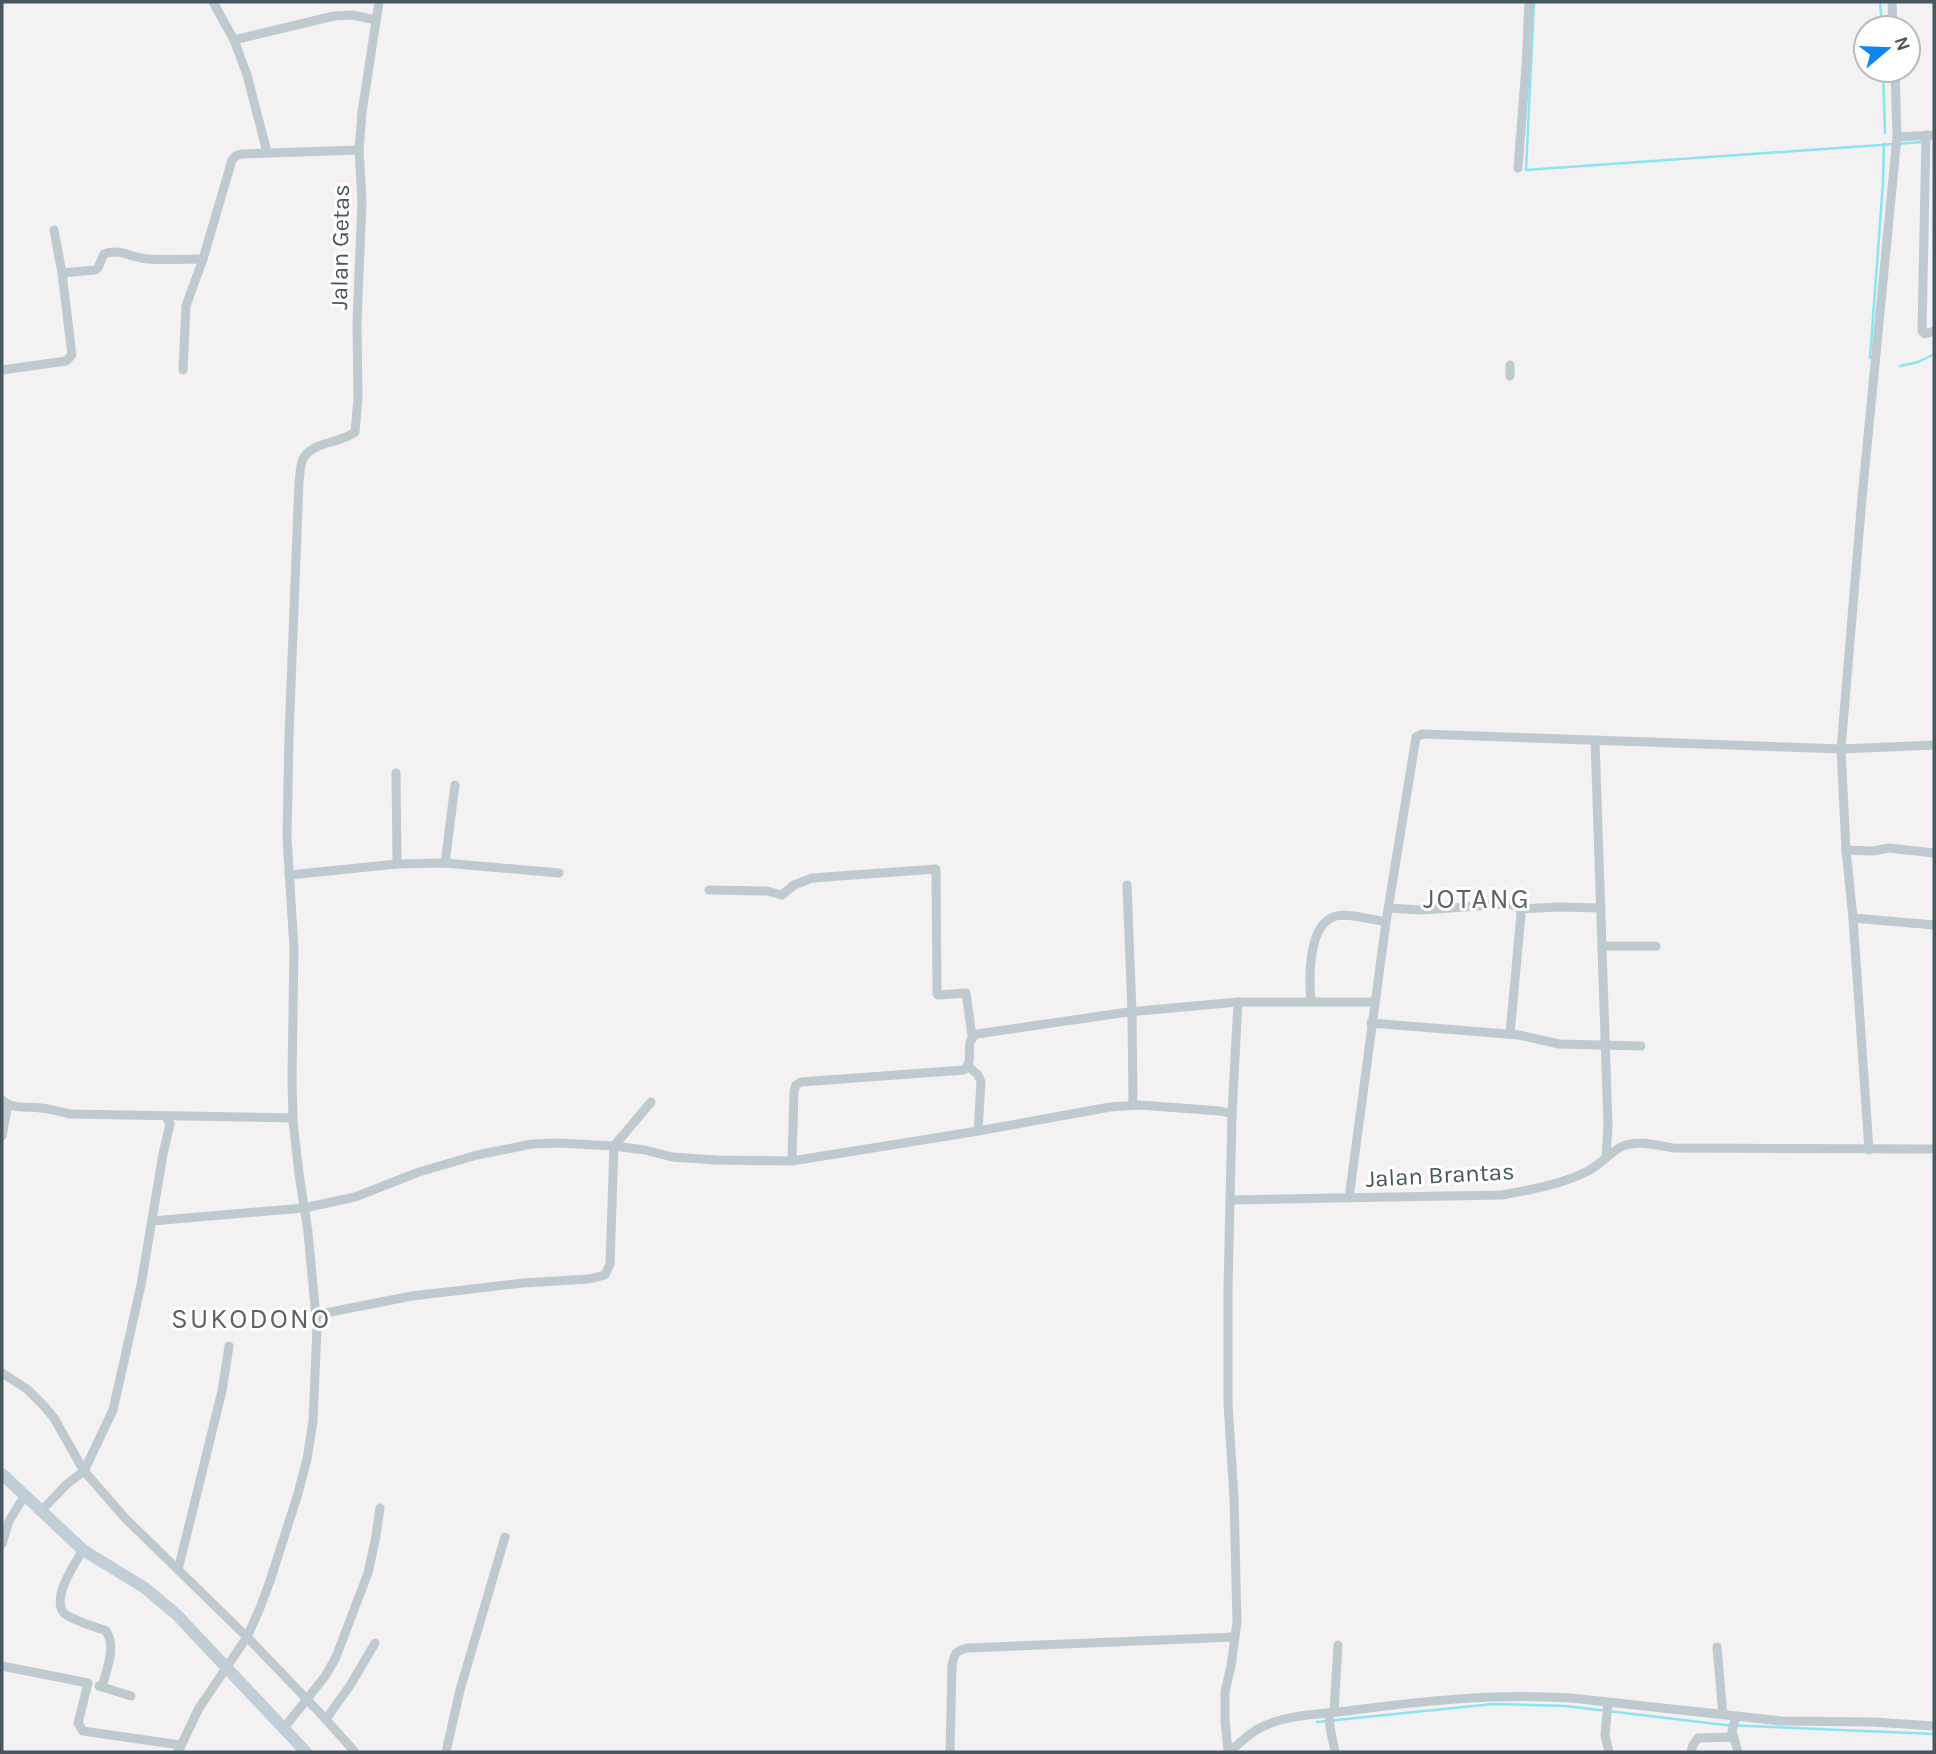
<svg xmlns="http://www.w3.org/2000/svg" width="1936" height="1754" viewBox="0 0 1936 1754" font-family="Karla,sans-serif">
	<style>
		.lines { fill: none; stroke-linecap: round; stroke-linejoin: round }
		.stream { stroke: #88e5f1; stroke-width: 2.5 }
		.minor { stroke: #becad0; stroke-width: 9 }
		.secondary { stroke: #c1ced8; stroke-width: 12 }
		.labels { text-anchor: middle; stroke-width: 6; stroke-linejoin: round; paint-order: stroke }
		.street-label { font-size: 24px; fill: #47565f; stroke: #fff }
		.quarter-label { font-size: 28px; letter-spacing: 2px; fill: #5d6266; stroke: #fff }
	</style>
	<rect width="100%" height="100%" fill="#f3f1f1"/>
	<g class="lines">
		<g class="stream">
			<polyline points="1534,2 1526,170 1923,142"/>
			<polyline points="1880,2 1882,28"/>
			<polyline points="1883,70 1885,133"/>
			<polyline points="1870,358 1883,183 1884,144"/>
			<polyline points="1900,366 1918,362 1934,354"/>
			<polyline points="1317,1722 1493,1704 1531,1705 1566,1706 1725,1725 1934,1734"/>
		</g>
		<g class="minor">
			<polyline points="213,2 234,40 247,75 267,152"/>
			<polyline points="1892,2 1893,28"/>
			<polyline points="234,40 334,16 353,15 376,20"/>
			<polyline points="1926,135 1922,331 1925,334 1934,331"/>
			<polyline points="1897,137 1934,135"/>
			<polyline points="1518,168 1526,66 1529,2"/>
			<path d="M62 273 95 270 98 268 104 254C120 248 132 258 147 259 166 260 184 259 203 259"/>
			<polyline points="2,370 66,361 72,355 62,273 54,230"/>
			<polyline points="183,370 186,306 203,259 232,160 236,156 241,154 359,150"/>
			<polyline points="1510,376 1510,365"/>
			<polyline points="1595,740 1608,1126 1606,1158"/>
			<polyline points="396,773 397,864"/>
			<polyline points="1846,850 1873,851 1889,848 1934,853"/>
			<polyline points="445,863 455,785"/>
			<polyline points="289,875 397,864 445,863 559,873"/>
			<polyline points="1127,885 1132,1012 1133,1105"/>
			<polyline points="709,890 767,891 782,895 794,885 812,878 936,869 937,994 938,995 966,993 972,1036"/>
			<polyline points="1388,908 1422,910 1507,904 1519,906 1521,914 1510,1034"/>
			<polyline points="1520,909 1559,907 1601,908"/>
			<polyline points="1853,918 1934,925"/>
			<polyline points="1603,946 1656,946"/>
			<polyline points="1238,1002 1374,1002"/>
			<path d="M1311 1002C1309 980 1307 924 1336 916 1348 913 1373 920 1386 922"/>
			<polyline points="1371,1023 1519,1035 1559,1044 1641,1046"/>
			<polyline points="968,1066 978,1075 981,1082 978,1131"/>
			<path d="M2 1100C13 1110 28 1106 41 1108 51 1109 61 1112 70 1114L293 1118"/>
			<polyline points="2,1136 8,1105"/>
			<polyline points="1869,1150 1853,918 1846,850 1841,749 1862,498 1897,137 1895,70"/>
			<path d="M792 1161 794 1091 796 1085 801 1082 964 1070C976 1060 962 1042 977 1034L1128 1012 1238 1002 1232 1114 1228 1289V1403L1234 1498 1237 1622 1231 1666 1225 1692V1720L1228 1752"/>
			<polyline points="1349,1198 1386,922 1416,737 1423,734 1841,749 1934,745"/>
			<path d="M1231 1200 1502 1195C1529 1190 1563 1184 1588 1171 1599 1165 1608 1155 1619 1148 1635 1139 1656 1145 1673 1148L1934 1149"/>
			<polyline points="152,1221 304,1208 355,1197 419,1172 477,1155 532,1144 558,1143 614,1146 645,1150 672,1157 716,1160 792,1161 978,1131 1110,1107 1140,1105 1220,1111 1232,1114"/>
			<polyline points="315,1315 412,1296 523,1283 589,1279 605,1275 610,1264 614,1146 651,1102"/>
			<polyline points="2,1373 27,1389 44,1406 54,1418 84,1471 125,1518 247,1637 320,1713 355,1752"/>
			<polyline points="42,1510 67,1484 84,1471 113,1410 141,1285 163,1154 170,1124 166,1117"/>
			<polyline points="2,1544 9,1521 25,1495"/>
			<path d="M83 1550C75 1563 51 1598 64 1613 71 1620 96 1627 106 1631 117 1647 106 1670 102 1687"/>
			<polyline points="178,1570 222,1391 229,1346"/>
			<polyline points="1717,1647 1723,1715"/>
			<polyline points="2,1666 88,1683 78,1723 83,1731 180,1745"/>
			<polyline points="99,1686 131,1696"/>
			<polyline points="1608,1703 1605,1735 1609,1752"/>
			<polyline points="1334,1712 1338,1645"/>
			<polyline points="1329,1713 1330,1727 1335,1752"/>
			<polyline points="1736,1716 1732,1731 1738,1752"/>
			<polyline points="326,1719 351,1684 375,1643"/>
			<polyline points="284,1728 326,1675 336,1657 368,1573 376,1536 380,1508"/>
			<path d="M178 1752 199 1708 247 1637 260 1608 270 1581 297 1497 307 1459 313 1421 317 1328 308 1232 299 1174 293 1121 292 1079 294 948 287 838 289 735 299 482C300 475 300 465 303 459 312 441 340 444 355 432L358 398 357 323 362 201 359 150 362 112 379 2"/>
			<polyline points="446,1752 460,1690 505,1537"/>
			<path d="M950 1752 952 1666C954 1654 955 1651 967 1648L1235 1637"/>
			<path d="M1228 1752C1239 1745 1247 1735 1258 1729 1282 1715 1319 1714 1347 1711 1421 1701 1496 1693 1571 1698L1781 1721 1873 1722 1934 1726"/>
			<polyline points="1691,1752 1693,1745 1698,1738 1734,1737"/>
		</g>
		<polyline class="secondary" points="2,1474 83,1550 145,1588 177,1615 306,1752"/>
	</g>
	<g class="labels">
		<g class="street-label">
			<text transform="translate(340 247) rotate(-89)" y="8">Jalan Getas</text>
			<text transform="translate(1440 1175) rotate(-3)" y="8">Jalan Brantas</text>
		</g>
		<g class="quarter-label">
			<text x="1477" y="908">JOTANG</text>
			<text x="251" y="1328">SUKODONO</text>
		</g>
	</g>
	<rect width="1936" height="1754" fill="none" stroke="#47565f" stroke-width="7"/>
	<g transform="translate(1887 49) rotate(71)"><circle r="33" fill="#ffffff" stroke="#b5bbbf" stroke-width="2"/>
	<path d="M0-5L12 26L0 18L-12 26Z" fill="#0f85ef"/>
	<text y="-10" font-size="19" font-weight="bold" text-anchor="middle" fill="#47565f">N</text>
	</g>
</svg>
